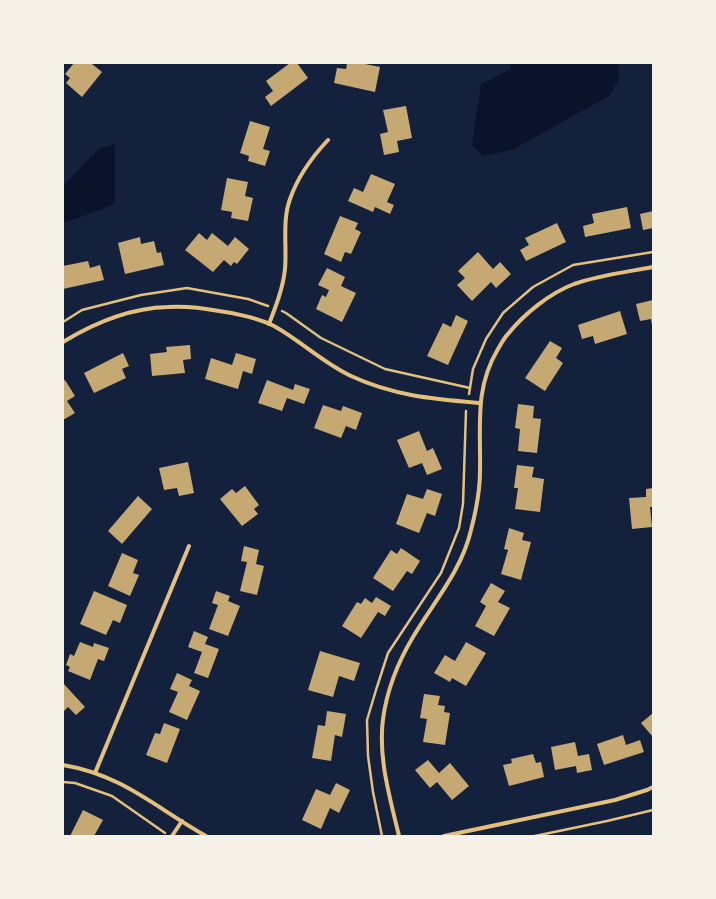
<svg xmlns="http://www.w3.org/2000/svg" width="716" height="899" viewBox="0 0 716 899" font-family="'Source Serif 4',serif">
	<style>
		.water { fill: #0b132b }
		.building { fill: #c6a872 }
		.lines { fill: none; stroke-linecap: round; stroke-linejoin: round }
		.path { stroke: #e5c07b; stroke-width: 2.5 }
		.minor { stroke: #e5c07b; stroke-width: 4 }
	</style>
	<rect width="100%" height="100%" fill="#14213d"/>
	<g class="water">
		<polygon points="510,63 618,63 619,79 609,96 512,150 483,156 472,145 481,84 511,69"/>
		<polygon points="115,144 115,203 98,211 63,223 63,186 99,149"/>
	</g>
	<g class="building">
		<polygon points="74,63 94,63 92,64 102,72 82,97 66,83 70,78 65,74"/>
		<polygon points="290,63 297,63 308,78 271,106 265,97 273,91 266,81"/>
		<polygon points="347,63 360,63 380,67 375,92 334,83 337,68 346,69"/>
		<polygon points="406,106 412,138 397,141 399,152 384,155 380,134 388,132 383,110"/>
		<polygon points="250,121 270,127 263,149 270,151 265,166 248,161 249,156 240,153"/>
		<polygon points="371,174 395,184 387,202 394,205 390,214 375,207 373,212 348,201 354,188 363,192"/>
		<polygon points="227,178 248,182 245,196 253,198 248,221 231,218 232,212 221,210"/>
		<polygon points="627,207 631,228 585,237 583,226 594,223 592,214"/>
		<polygon points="653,211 653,228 643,230 640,214"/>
		<polygon points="340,216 358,223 355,229 361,232 351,254 345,252 341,262 324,254"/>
		<polygon points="557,223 566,242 526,261 520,250 529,245 525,238"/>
		<polygon points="199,233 207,240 212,233 228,246 235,237 249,249 237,264 234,262 231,266 224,260 213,272 185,250"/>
		<polygon points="140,237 141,244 154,241 157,253 161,252 164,265 125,274 118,243"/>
		<polygon points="478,252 493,269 500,262 511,274 496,288 491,282 472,301 457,285 465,278 458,271"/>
		<polygon points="88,261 90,268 100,265 104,280 63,289 63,266"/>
		<polygon points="327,268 345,277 341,286 356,293 342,322 316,309 322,295 326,297 329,290 318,285"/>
		<polygon points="653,300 653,325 652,325 651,319 640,321 636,304"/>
		<polygon points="620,311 627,334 595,344 593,336 582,339 578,325"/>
		<polygon points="456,315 468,321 448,365 427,356 443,323 451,327"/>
		<polygon points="550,341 562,348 556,358 563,363 545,391 525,378"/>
		<polygon points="190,345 191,359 183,360 185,373 152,376 150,354 167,352 166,347"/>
		<polygon points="123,353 129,366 122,369 126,378 94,393 84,373"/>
		<polygon points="236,353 256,359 252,374 243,371 238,389 205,379 211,358 232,365"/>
		<polygon points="65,380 75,396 67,401 75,413 63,420 63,381"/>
		<polygon points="267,380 293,390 295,384 310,389 304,404 287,398 282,411 258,403"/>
		<polygon points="518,404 534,406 533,418 541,419 537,453 518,451 520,429 515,428"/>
		<polygon points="323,405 341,411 343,406 362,413 356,430 346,426 341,438 314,428"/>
		<polygon points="419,431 427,451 433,448 442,469 427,475 422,463 409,468 397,440"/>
		<polygon points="188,462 194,493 179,496 177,488 164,490 159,468"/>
		<polygon points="517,465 534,467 532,477 544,479 540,512 515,509 518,488 514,488"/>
		<polygon points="245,486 259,505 254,509 258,514 242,526 220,499 232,489 236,493"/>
		<polygon points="653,488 653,507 650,507 652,527 632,529 629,498 646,497 646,489"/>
		<polygon points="427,489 442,494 435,516 427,513 419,533 396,524 407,494 423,499"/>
		<polygon points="138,496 152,509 122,544 108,531"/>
		<polygon points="509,528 524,533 522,540 531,542 521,580 501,574 508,550 504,549"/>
		<polygon points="244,546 259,550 256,564 264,566 257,595 240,591 247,562 241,561"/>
		<polygon points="401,548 420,561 412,574 407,571 393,591 373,578 391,550 397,554"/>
		<polygon points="122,553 138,560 133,573 139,575 130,596 108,586"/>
		<polygon points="491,583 505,591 498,602 510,608 494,636 475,626 486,606 480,602"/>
		<polygon points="94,591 127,605 120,623 113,620 106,635 80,624"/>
		<polygon points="216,591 230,596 228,601 240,606 228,636 209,629 218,605 212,603"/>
		<polygon points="376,597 391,606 385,616 378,612 361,638 342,626 357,602 361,604 365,598 372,603"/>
		<polygon points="194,631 208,637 205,644 219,649 208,678 194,673 202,652 188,647"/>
		<polygon points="80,642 93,647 94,643 109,648 104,661 98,659 90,680 68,671 70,667 66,665 70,654 74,656"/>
		<polygon points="466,642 486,653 466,686 452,678 450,682 434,673 445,655 455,661"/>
		<polygon points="320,651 360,663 354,681 339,676 333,697 308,690"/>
		<polygon points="177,673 192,680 189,686 200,691 187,720 169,712 178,692 170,689"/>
		<polygon points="63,683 85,707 76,715 68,707 63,712"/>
		<polygon points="424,694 440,696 438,705 445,706 444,712 450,713 445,745 423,742 427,719 420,718"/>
		<polygon points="327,711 346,714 342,737 335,735 331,761 312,758 318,725 325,726"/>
		<polygon points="653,713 653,737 641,723"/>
		<polygon points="164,723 180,729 167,763 146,755 155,733 160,734"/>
		<polygon points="623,735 626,745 640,740 644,752 604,765 597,744"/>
		<polygon points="575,742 578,756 589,754 592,770 577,773 576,766 555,770 551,747"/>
		<polygon points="533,754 536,763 541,762 544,777 509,786 503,765 512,763 511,759"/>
		<polygon points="428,760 439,773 450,763 469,786 452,800 437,782 430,788 415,770"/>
		<polygon points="336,783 350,790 339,813 330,808 321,829 302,820 316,789 330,795"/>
		<polygon points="83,810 103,820 94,836 70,836"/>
	</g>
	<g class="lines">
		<g class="path">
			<polyline points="282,311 286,313 321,338 385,369 470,388"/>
			<polyline points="63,322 82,310 141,295 187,288 248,299 268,306"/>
			<polyline points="469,394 473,369 486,339 503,313 533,287 573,265 653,252"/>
			<polyline points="63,782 75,783 112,796 165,833"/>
			<polyline points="382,836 373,792 368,756 367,720 376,690 388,653 441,573 459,528 463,504 466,411"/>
			<polyline points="535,836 607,821 653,810"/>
		</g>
		<g class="minor">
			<path d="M269 324C276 306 283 288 285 269 287 246 282 221 290 199 298 176 312 157 328 140"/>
			<path d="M63 342C94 323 131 308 168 307 185 306 203 308 219 311 236 313 260 319 274 326 301 341 323 363 351 376 394 396 434 399 480 403"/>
			<path d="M63 765C123 775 156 808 206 836"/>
			<polyline points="95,773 189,546"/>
			<polyline points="172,836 182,821"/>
			<path d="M399 836C390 798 378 758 383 719 387 690 398 662 413 637 433 603 462 570 471 530 476 511 480 491 480 471 481 427 474 389 498 349 501 344 504 338 508 334 524 314 550 293 574 284 600 275 627 272 653 267"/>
			<polyline points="444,836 615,800 647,790 653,787"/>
		</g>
	</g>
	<rect width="716" height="899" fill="none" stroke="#f6f1e7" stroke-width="128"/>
</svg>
